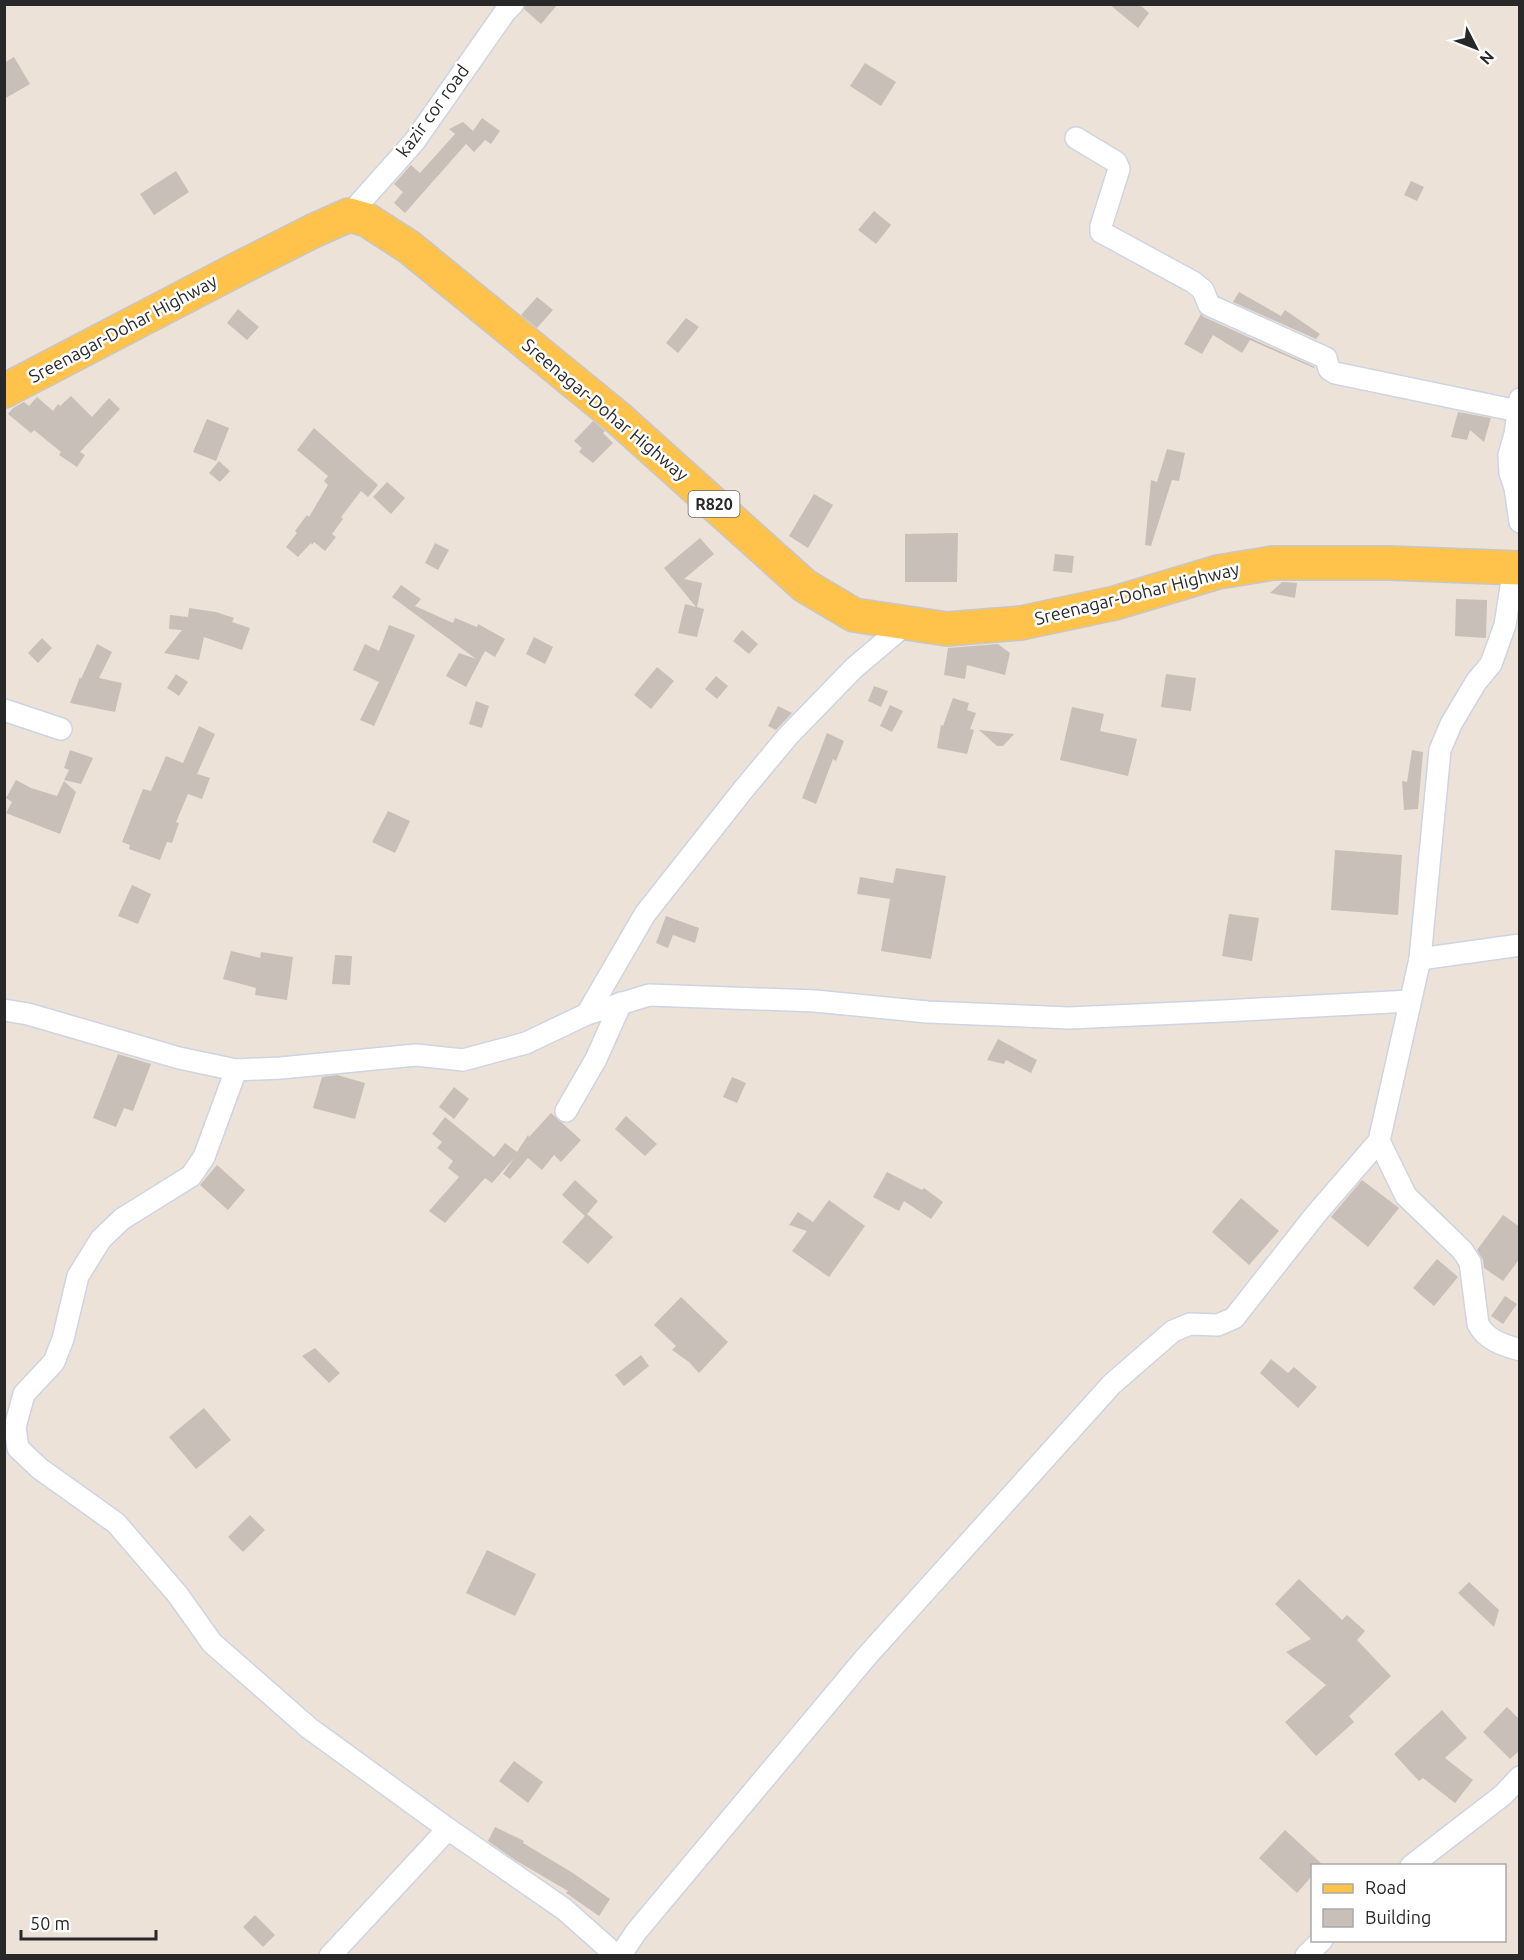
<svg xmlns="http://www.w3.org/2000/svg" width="1524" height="1960" viewBox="0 0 1524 1960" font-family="Ubuntu,sans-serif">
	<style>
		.building { fill: #c8bfb8 }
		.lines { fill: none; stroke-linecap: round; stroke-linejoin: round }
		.street-casing { stroke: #cdd4e3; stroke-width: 24 }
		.primary-casing { stroke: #c7c7c7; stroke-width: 36 }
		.street { stroke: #fff; stroke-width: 21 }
		.primary { stroke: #ffc34b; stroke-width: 33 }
		.labels { text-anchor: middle; stroke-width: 5; stroke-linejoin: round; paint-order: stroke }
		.shield { fill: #fff; stroke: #686868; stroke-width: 1.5 }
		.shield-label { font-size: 16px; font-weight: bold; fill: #282828 }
		.street-label { font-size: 18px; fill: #282828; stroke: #fff }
	</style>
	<rect width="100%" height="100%" fill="#ede2d8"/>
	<g class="building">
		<polygon points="525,4 558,4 541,24 524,9"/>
		<polygon points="1109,4 1139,4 1149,13 1138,28"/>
		<polygon points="14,57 30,84 4,99 4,63"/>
		<polygon points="865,63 896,82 881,106 850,86"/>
		<polygon points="482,118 500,131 491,144 485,140 474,152 466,144 405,213 394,203 403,192 394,184 411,165 420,173 455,134 449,129 463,122 473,131"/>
		<polygon points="176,171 189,192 154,215 140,194"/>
		<polygon points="1411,181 1424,187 1417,201 1404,195"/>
		<polygon points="874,211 891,225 876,244 858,230"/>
		<polygon points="1239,292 1281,316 1285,310 1320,334 1316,339 1233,302"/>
		<polygon points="537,297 553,310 537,328 521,315"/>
		<polygon points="238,309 259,327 247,340 227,323"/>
		<polygon points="1201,314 1204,317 1315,367 1314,368 1250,340 1242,353 1213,335 1202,354 1184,344"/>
		<polygon points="686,318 699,327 678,353 666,343"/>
		<polygon points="71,396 92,417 109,398 120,409 80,452 85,455 77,467 59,455 61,452 34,430 31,433 8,414 13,408 24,402 29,406 37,397 53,411 58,404 60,406"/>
		<polygon points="1458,412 1491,418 1484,442 1470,430 1467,440 1451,437"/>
		<polygon points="207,419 229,428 216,461 193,452"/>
		<polygon points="593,421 605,431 603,433 613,443 593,463 579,452 582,448 574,441"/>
		<polygon points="314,428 378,485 368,497 361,491 341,517 343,519 332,534 336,537 325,551 314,542 312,545 311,543 298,557 286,547 297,533 295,531 307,515 309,517 328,485 324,481 328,476 297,450"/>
		<polygon points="1167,449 1185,453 1179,481 1172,480 1151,546 1145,545 1151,480 1157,482"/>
		<polygon points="219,461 230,471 220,482 209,473"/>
		<polygon points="387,482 405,498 391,514 373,497"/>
		<polygon points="814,494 833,505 808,548 789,536"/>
		<polygon points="958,533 957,582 905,582 905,534"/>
		<polygon points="700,538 714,554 684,579 702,583 697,607 704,609 697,637 678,633 685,604 696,607 664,568"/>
		<polygon points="435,543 449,550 438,570 425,563"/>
		<polygon points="1055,554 1074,556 1072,573 1053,571"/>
		<polygon points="1282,582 1297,583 1295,598 1270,593"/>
		<polygon points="401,585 421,599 415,606 453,623 455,618 477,627 478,624 505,639 495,657 485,651 466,687 446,676 459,653 476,659 392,597"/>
		<polygon points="1456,599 1487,600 1486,638 1455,636"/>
		<polygon points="189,608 216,612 234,618 232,622 250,628 242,650 204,637 199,660 164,653 182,630 169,629 170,615 188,617"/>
		<polygon points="389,625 415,635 374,726 360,720 379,682 353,670 365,644 379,651"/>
		<polygon points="742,630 758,644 749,654 733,641"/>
		<polygon points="534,637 553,647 545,664 526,654"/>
		<polygon points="42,638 52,648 38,663 28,653"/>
		<polygon points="97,644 112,652 99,678 122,683 115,712 70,703 80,677 81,679"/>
		<polygon points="998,644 1010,653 1005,675 967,665 965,679 944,675 948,648"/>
		<polygon points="657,667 674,681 651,709 634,695"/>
		<polygon points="176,674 188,682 179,696 167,688"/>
		<polygon points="1166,674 1196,678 1191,711 1161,707"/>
		<polygon points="716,676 728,686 717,699 705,689"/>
		<polygon points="874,686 888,691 881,707 868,701"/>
		<polygon points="953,698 969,703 967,710 976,713 970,729 974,730 967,754 937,748 941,725 943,726"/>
		<polygon points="476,701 489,706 482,728 469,724"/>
		<polygon points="890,705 903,711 892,732 880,726"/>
		<polygon points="778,706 792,713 776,730 768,726"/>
		<polygon points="1072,707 1104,714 1100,731 1137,739 1128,776 1060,760"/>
		<polygon points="199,726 215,734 197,774 210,778 202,799 188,794 176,822 179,823 172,843 167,842 160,860 129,849 130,845 122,842 143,789 151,791 166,756 183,763"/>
		<polygon points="979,730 1014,734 1003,746 997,746"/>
		<polygon points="827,733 844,741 836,761 833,759 816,804 802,798"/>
		<polygon points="70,750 93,758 81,784 64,780 69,770 64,768"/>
		<polygon points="1412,750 1423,752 1418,809 1404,810 1402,781 1407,782"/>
		<polygon points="16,780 31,788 57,796 64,781 76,792 60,834 6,813 12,802 6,798"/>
		<polygon points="388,811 410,821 395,853 372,842"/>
		<polygon points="1335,850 1402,855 1398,915 1331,910"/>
		<polygon points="896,868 946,876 931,959 881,951 890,899 857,894 860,877 893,883"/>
		<polygon points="132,885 151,894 138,924 118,916"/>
		<polygon points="1229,914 1259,918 1252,961 1222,956"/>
		<polygon points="666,916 699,928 695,943 673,935 668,948 656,943"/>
		<polygon points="231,951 260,958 261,952 293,957 287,1000 255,995 256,988 223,979"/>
		<polygon points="335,955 352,956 350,985 332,984"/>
		<polygon points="998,1039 1037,1060 1031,1073 1006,1060 1004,1064 987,1060"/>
		<polygon points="118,1054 151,1064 133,1111 124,1108 116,1127 93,1118"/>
		<polygon points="337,1075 365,1083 355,1119 313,1108 322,1077"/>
		<polygon points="732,1077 746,1083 737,1103 723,1097"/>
		<polygon points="454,1087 469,1099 454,1119 439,1107"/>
		<polygon points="551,1113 581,1140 561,1162 554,1155 542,1170 528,1158 510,1179 503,1174 514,1158 492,1183 485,1178 445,1223 429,1211 459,1177 448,1168 453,1161 437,1148 442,1142 432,1134 445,1117 494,1157 505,1143 517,1152 528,1135 529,1137"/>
		<polygon points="626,1116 657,1144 645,1156 615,1129"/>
		<polygon points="217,1165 245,1190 228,1210 200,1185"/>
		<polygon points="887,1172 922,1190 924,1188 943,1202 931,1219 904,1201 899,1211 873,1197"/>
		<polygon points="575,1180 598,1201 587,1214 613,1237 588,1264 562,1242 585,1216 562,1195"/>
		<polygon points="1362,1180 1399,1208 1368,1247 1331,1217"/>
		<polygon points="1241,1198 1279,1231 1249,1265 1212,1232"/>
		<polygon points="829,1200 865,1226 829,1277 792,1251 807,1231 789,1225 798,1212 813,1222"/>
		<polygon points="1503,1215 1520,1227 1520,1258 1503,1281 1484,1268 1483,1260 1477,1250"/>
		<polygon points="1437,1259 1458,1277 1434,1306 1413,1288"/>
		<polygon points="1505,1296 1517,1304 1503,1324 1491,1316"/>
		<polygon points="681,1297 728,1342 699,1373 689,1362 672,1350 676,1346 654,1325"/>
		<polygon points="315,1348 340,1373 329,1383 302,1356"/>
		<polygon points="641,1355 649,1366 624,1386 615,1375"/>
		<polygon points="1271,1359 1288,1373 1294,1367 1317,1387 1298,1408 1260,1373"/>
		<polygon points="204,1408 231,1440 196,1469 169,1437"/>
		<polygon points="250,1515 265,1530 243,1552 228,1537"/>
		<polygon points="487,1550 536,1574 515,1616 466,1593"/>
		<polygon points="1299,1579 1342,1620 1347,1615 1365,1631 1357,1640 1391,1676 1349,1716 1354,1722 1316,1756 1285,1722 1326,1685 1286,1652 1311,1639 1275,1604"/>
		<polygon points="1469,1582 1499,1610 1494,1627 1458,1593"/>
		<polygon points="1507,1707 1520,1720 1520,1750 1510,1759 1483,1732"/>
		<polygon points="1442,1710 1467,1738 1445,1758 1473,1780 1455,1803 1423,1778 1419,1781 1394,1754"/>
		<polygon points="514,1761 543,1782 528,1803 499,1781"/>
		<polygon points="495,1827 524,1841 523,1843 573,1873 610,1899 599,1916 566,1893 568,1891 515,1860 488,1841"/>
		<polygon points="1285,1830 1324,1866 1312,1866 1312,1876 1297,1893 1259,1858"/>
		<polygon points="255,1915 275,1935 263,1947 243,1927"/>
	</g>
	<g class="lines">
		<defs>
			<g id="street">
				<polyline points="1076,138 1116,162 1119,169 1101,226 1101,232 1193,282 1203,290 1209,305 1326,358 1329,369 1335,373 1518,411"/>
				<polyline points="349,215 414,142 505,12 513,4"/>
				<polyline points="1520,399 1515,434 1509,455 1510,473 1515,488 1520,522"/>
				<polyline points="4,710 61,729"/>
				<polyline points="1420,959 1440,750 1451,724 1476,682 1491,664 1505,625 1514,568"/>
				<polyline points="4,1010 28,1014 179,1058 236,1070 281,1068 416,1055 463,1060 526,1043 587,1014 649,995 815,1001 927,1012 1069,1018 1223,1011 1410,1001"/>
				<polyline points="587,1014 645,914 743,790 788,736 854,668 906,624"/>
				<polyline points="236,1070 204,1157 191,1176 122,1219 101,1239 78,1276 63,1339 54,1362 24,1394 15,1427 18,1448 39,1468 116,1523 178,1595 212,1643 309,1728 448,1829 564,1909 617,1956"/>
				<polyline points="566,1111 596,1059 621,1003"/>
				<path d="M1379 1141 1406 1196 1462 1250 1470 1262 1478 1324C1486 1340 1503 1345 1520 1350"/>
				<polyline points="1411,1866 1503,1795 1520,1777"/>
				<polyline points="330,1956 448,1829"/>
				<polyline points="620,1956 636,1932 866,1657 1112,1384 1173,1331 1190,1324 1218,1325 1234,1318 1316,1214 1379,1141 1420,959 1520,945"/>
				<polyline points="1306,1956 1322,1940"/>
			</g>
			<polyline id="primary" points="4,391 234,271 313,231 349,215 367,220 409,247 617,417 805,586 854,615 947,629 1021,623 1115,603 1218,572 1273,563 1389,563 1520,568"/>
		</defs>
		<use href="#street" class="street-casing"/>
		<use href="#primary" class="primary-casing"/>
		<use href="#street" class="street"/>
		<use href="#primary" class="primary"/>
	</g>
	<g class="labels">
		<rect class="shield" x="688.5" y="491" width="51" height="26" rx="4.5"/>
		<g class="shield-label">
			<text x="714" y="510">R820</text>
		</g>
		<g class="street-label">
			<text transform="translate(433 111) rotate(-54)" y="6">kazir cor road</text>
			<text transform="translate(123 329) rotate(-28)" y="6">Sreenagar-Dohar Highway</text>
			<text transform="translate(605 410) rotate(40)" y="6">Sreenagar-Dohar Highway</text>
			<text transform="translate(1137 594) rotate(-14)" y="6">Sreenagar-Dohar Highway</text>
		</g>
	</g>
	<rect width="1524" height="1960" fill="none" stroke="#282828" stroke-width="12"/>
	<rect x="1311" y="1864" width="195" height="78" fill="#ffffff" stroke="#a9a9a9" stroke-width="1.5"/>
	<rect x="1323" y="1884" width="30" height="9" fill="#ffc34b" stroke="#a9a9a9" stroke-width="1.5"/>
	<text x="1365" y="1894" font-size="18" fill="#282828">Road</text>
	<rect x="1323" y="1909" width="30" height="18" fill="#c8bfb8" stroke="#a9a9a9" stroke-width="1.5"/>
	<text x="1365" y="1924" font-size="18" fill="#282828">Building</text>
	<g transform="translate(1476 48) rotate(132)" stroke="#ffffff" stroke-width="4.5" paint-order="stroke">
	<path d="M0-4.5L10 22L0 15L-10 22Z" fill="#282828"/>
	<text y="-9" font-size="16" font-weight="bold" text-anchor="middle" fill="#282828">N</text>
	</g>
	<path d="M21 1930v9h135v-9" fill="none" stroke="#282828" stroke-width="3"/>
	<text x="30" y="1930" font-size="18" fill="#282828" stroke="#ffffff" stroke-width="4.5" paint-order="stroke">50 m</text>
</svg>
